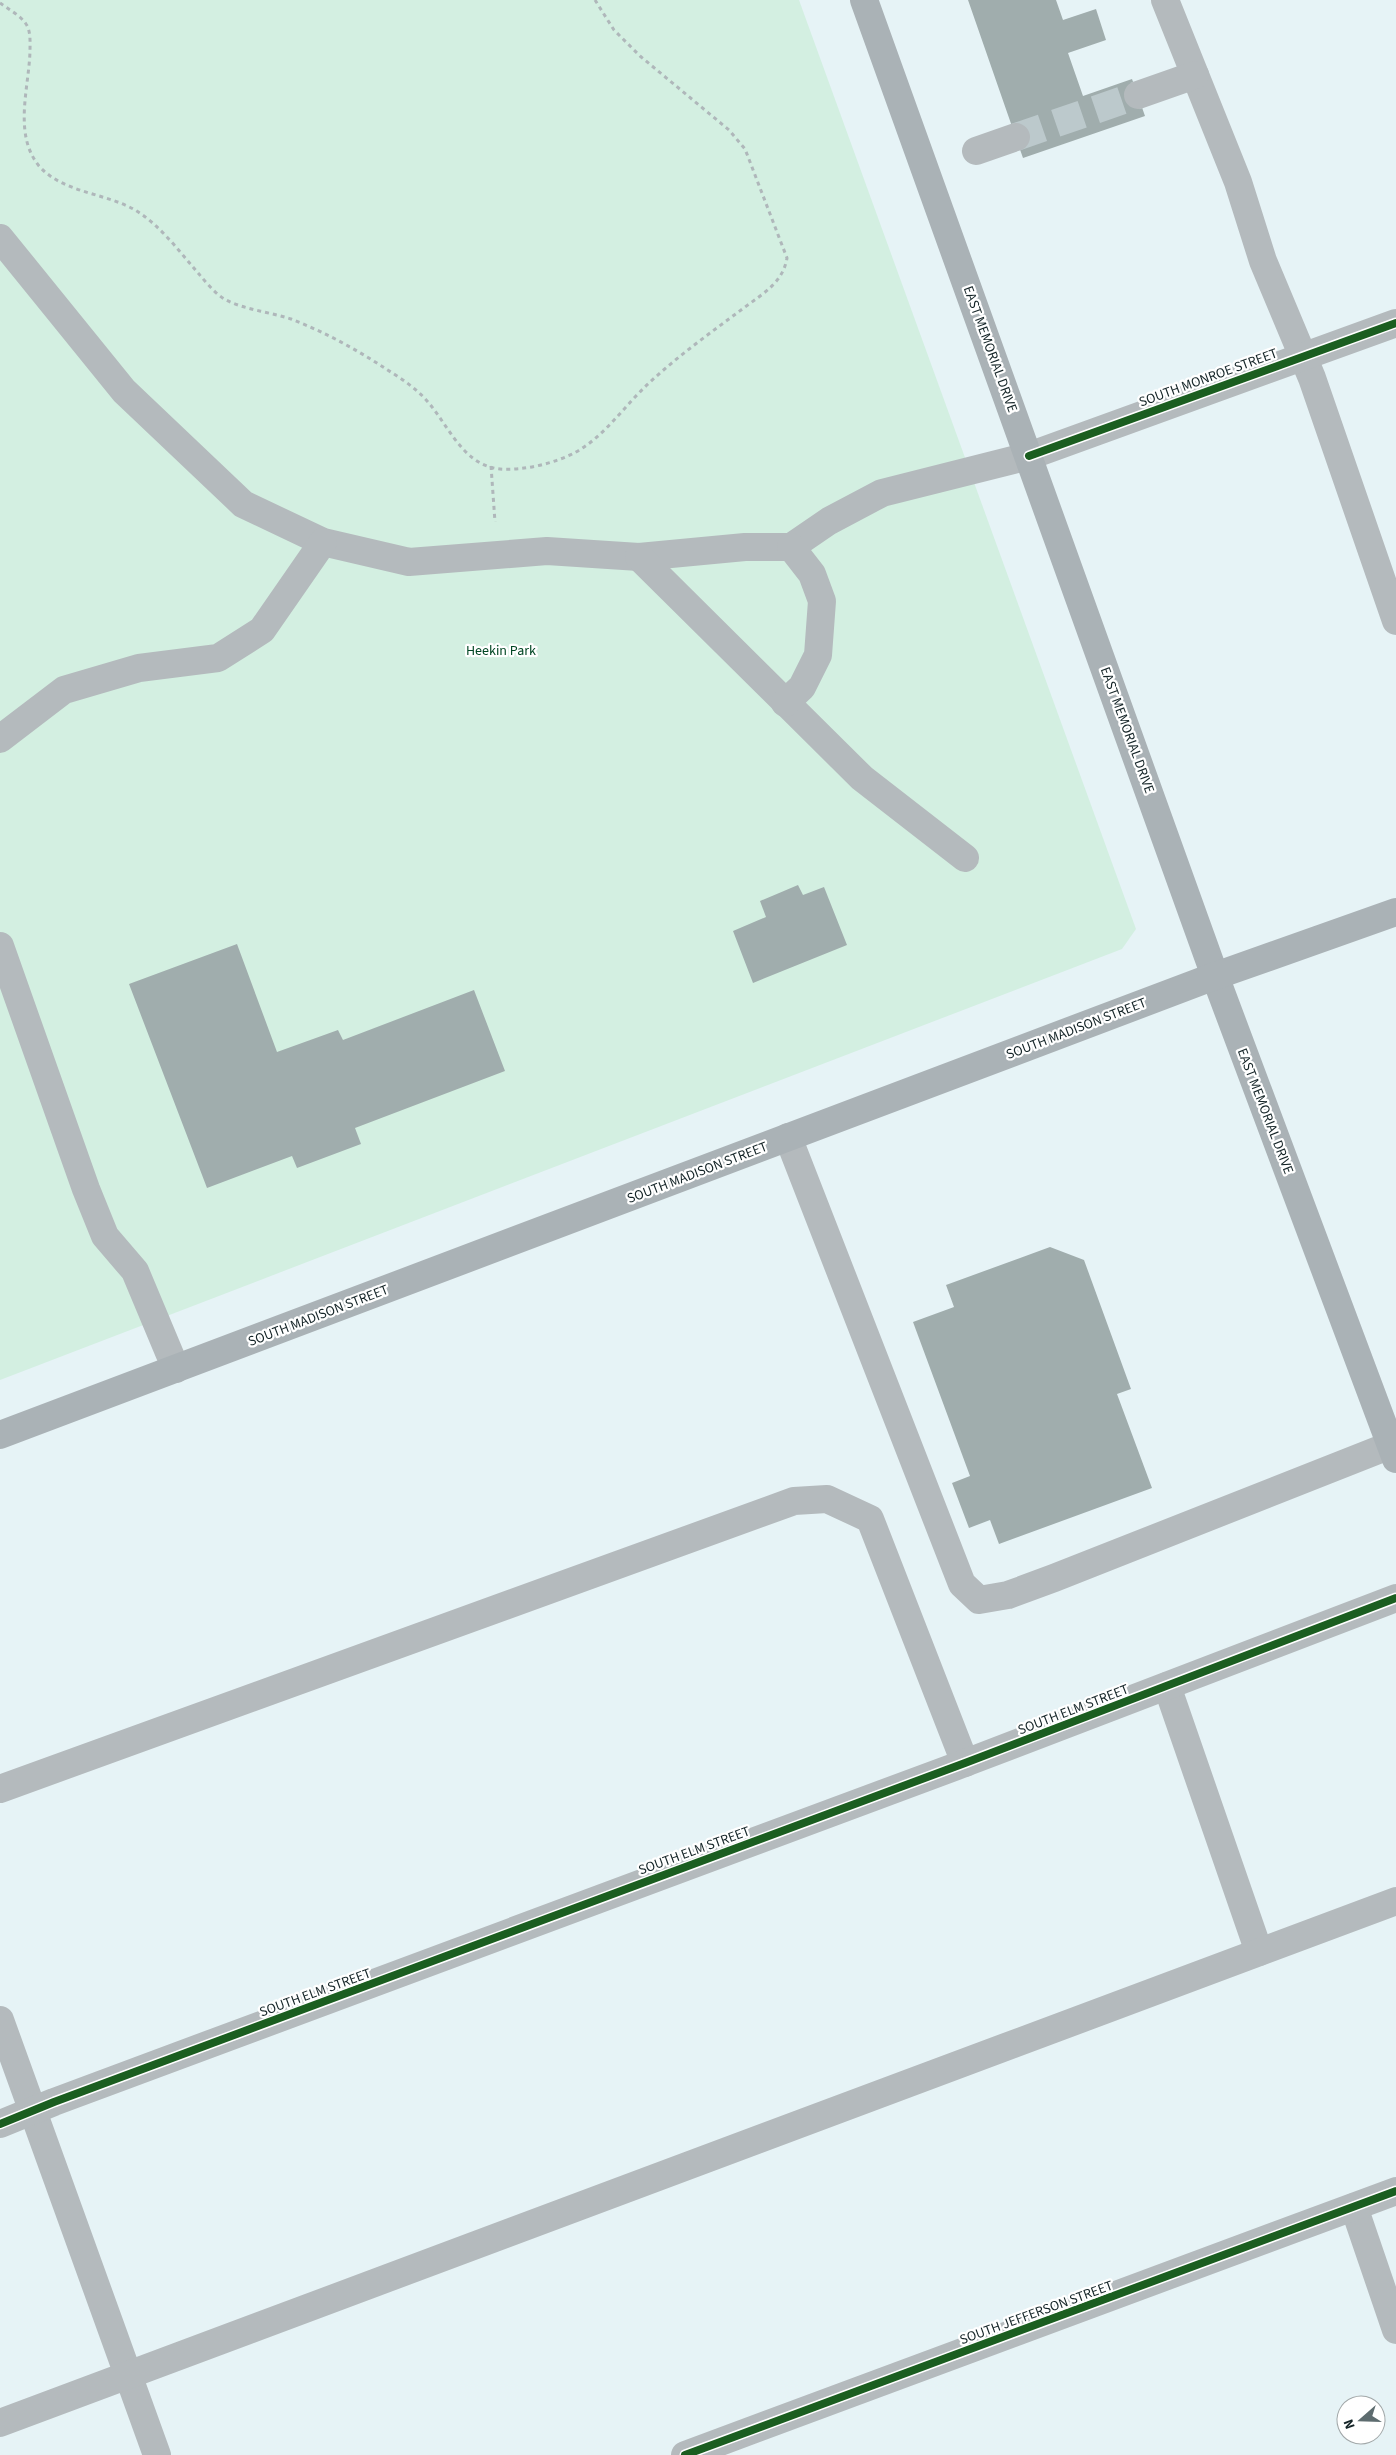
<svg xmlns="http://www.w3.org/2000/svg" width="1396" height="2455" viewBox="0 0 1396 2455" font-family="'Source Sans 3',sans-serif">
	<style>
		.green { fill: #d3efe1 }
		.building { fill: #a0adad }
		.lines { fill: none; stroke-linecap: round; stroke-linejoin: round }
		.minor-tunnel { stroke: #bcc9cc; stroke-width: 28; stroke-dasharray: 28 14; stroke-linecap: butt }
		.path { stroke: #afb7ba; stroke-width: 3; stroke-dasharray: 4 4; stroke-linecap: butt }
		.minor { stroke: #b4babd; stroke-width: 28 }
		.major { stroke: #aab2b6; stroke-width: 28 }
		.cycleway-casing { stroke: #fff; stroke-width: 11 }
		.cycleway { stroke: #1b5e20; stroke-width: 8 }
		.labels { text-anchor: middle; stroke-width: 4.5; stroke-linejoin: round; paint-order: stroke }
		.street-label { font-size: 14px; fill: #132326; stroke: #fff }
		.park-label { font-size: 14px; fill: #004623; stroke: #fff }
	</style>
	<rect width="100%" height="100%" fill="#e6f3f6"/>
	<polygon class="green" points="0,0 799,0 1136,929 1122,949 0,1380"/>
	<g class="building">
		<polygon points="968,0 1056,0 1063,20 1096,9 1106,40 1068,53 1083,96 1132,79 1145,116 1023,158"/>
		<polygon points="798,885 803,895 824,887 847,945 753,983 733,931 766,917 760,901"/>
		<polygon points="237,944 277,1052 338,1030 343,1040 474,990 505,1071 355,1128 361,1144 297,1168 292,1156 207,1188 129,984"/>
		<polygon points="1050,1247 1084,1260 1131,1389 1117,1394 1152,1488 999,1544 990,1520 969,1528 952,1483 970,1476 913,1322 954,1307 946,1285"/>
	</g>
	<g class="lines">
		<polyline class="minor-tunnel" points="1016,137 1138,95"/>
		<g class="path">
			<path d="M0 3C8 9 20 15 26 24 31 31 30 43 30 51 29 88 13 134 39 166 63 193 106 193 135 210 160 225 179 251 198 273 206 282 215 294 226 300 246 310 270 312 291 319 322 331 352 347 380 365 392 373 406 381 417 391 446 415 458 465 500 469 523 471 556 463 576 452 605 436 625 405 649 383 679 355 713 331 745 307 764 293 783 282 787 258L745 149 729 130 640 56 614 30 595 0"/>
			<polyline points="491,466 495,522"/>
		</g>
		<g class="minor">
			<polyline points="1165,0 1238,182 1263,261 1312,378 1396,621"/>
			<polyline points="1138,95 1195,75"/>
			<polyline points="976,151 1016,137"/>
			<polyline points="0,238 124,391 243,504 323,542 409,562 547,551 639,557 745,547 791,547 829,521 882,493 1029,456 1396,323"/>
			<polyline points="639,557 862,778 965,858"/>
			<polyline points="785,703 802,687 818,655 822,601 812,574 791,547"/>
			<polyline points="0,739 64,690 139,668 218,658 262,630 323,542"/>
			<polyline points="0,946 86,1189 105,1236 135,1271 176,1369"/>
			<polyline points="788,1137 962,1584 979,1600 1008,1595 1054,1578 1391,1445"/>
			<polyline points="1167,1686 1259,1952"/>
			<polyline points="0,1789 794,1501 827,1499 870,1519 965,1763"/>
			<polyline points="0,2020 157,2455"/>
			<polyline points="0,2124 54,2102 965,1763 1396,1598"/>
			<polyline points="1354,2207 1396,2330"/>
			<polyline points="0,2423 1396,1901"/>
			<polyline points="685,2455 1396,2191"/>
		</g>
		<g class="major">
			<polyline points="864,0 1215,976 1396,1459"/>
			<polyline points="0,1435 1215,976 1396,912"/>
		</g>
		<defs>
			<g id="cycleway">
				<polyline points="1029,456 1396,323"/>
				<polyline points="0,2124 54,2102 965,1763 1396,1598"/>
				<polyline points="685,2455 1396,2191"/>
			</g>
		</defs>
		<use href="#cycleway" class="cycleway-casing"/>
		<use href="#cycleway" class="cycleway"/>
	</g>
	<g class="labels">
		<g class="street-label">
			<text transform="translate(991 349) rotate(70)" y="5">EAST MEMORIAL DRIVE</text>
			<text transform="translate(1208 377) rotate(-20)" y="5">SOUTH MONROE STREET</text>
			<text transform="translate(1128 730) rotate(70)" y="5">EAST MEMORIAL DRIVE</text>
			<text transform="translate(1076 1028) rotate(-21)" y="5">SOUTH MADISON STREET</text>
			<text transform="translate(1266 1111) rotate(69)" y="5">EAST MEMORIAL DRIVE</text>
			<text transform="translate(697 1172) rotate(-21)" y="5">SOUTH MADISON STREET</text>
			<text transform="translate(318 1315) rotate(-21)" y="5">SOUTH MADISON STREET</text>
			<text transform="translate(1073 1709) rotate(-21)" y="5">SOUTH ELM STREET</text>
			<text transform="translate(694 1850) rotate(-20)" y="5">SOUTH ELM STREET</text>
			<text transform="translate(315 1992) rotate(-20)" y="5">SOUTH ELM STREET</text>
			<text transform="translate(1036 2312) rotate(-20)" y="5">SOUTH JEFFERSON STREET</text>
		</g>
		<g class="park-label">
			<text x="501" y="655">Heekin Park</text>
		</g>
	</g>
	<g transform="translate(1361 2420) rotate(250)"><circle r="24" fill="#ffffff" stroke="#a1a7a8"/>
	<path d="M0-4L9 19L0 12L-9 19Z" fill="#5d6c6f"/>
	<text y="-8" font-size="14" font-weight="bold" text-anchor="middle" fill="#132326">N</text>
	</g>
</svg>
